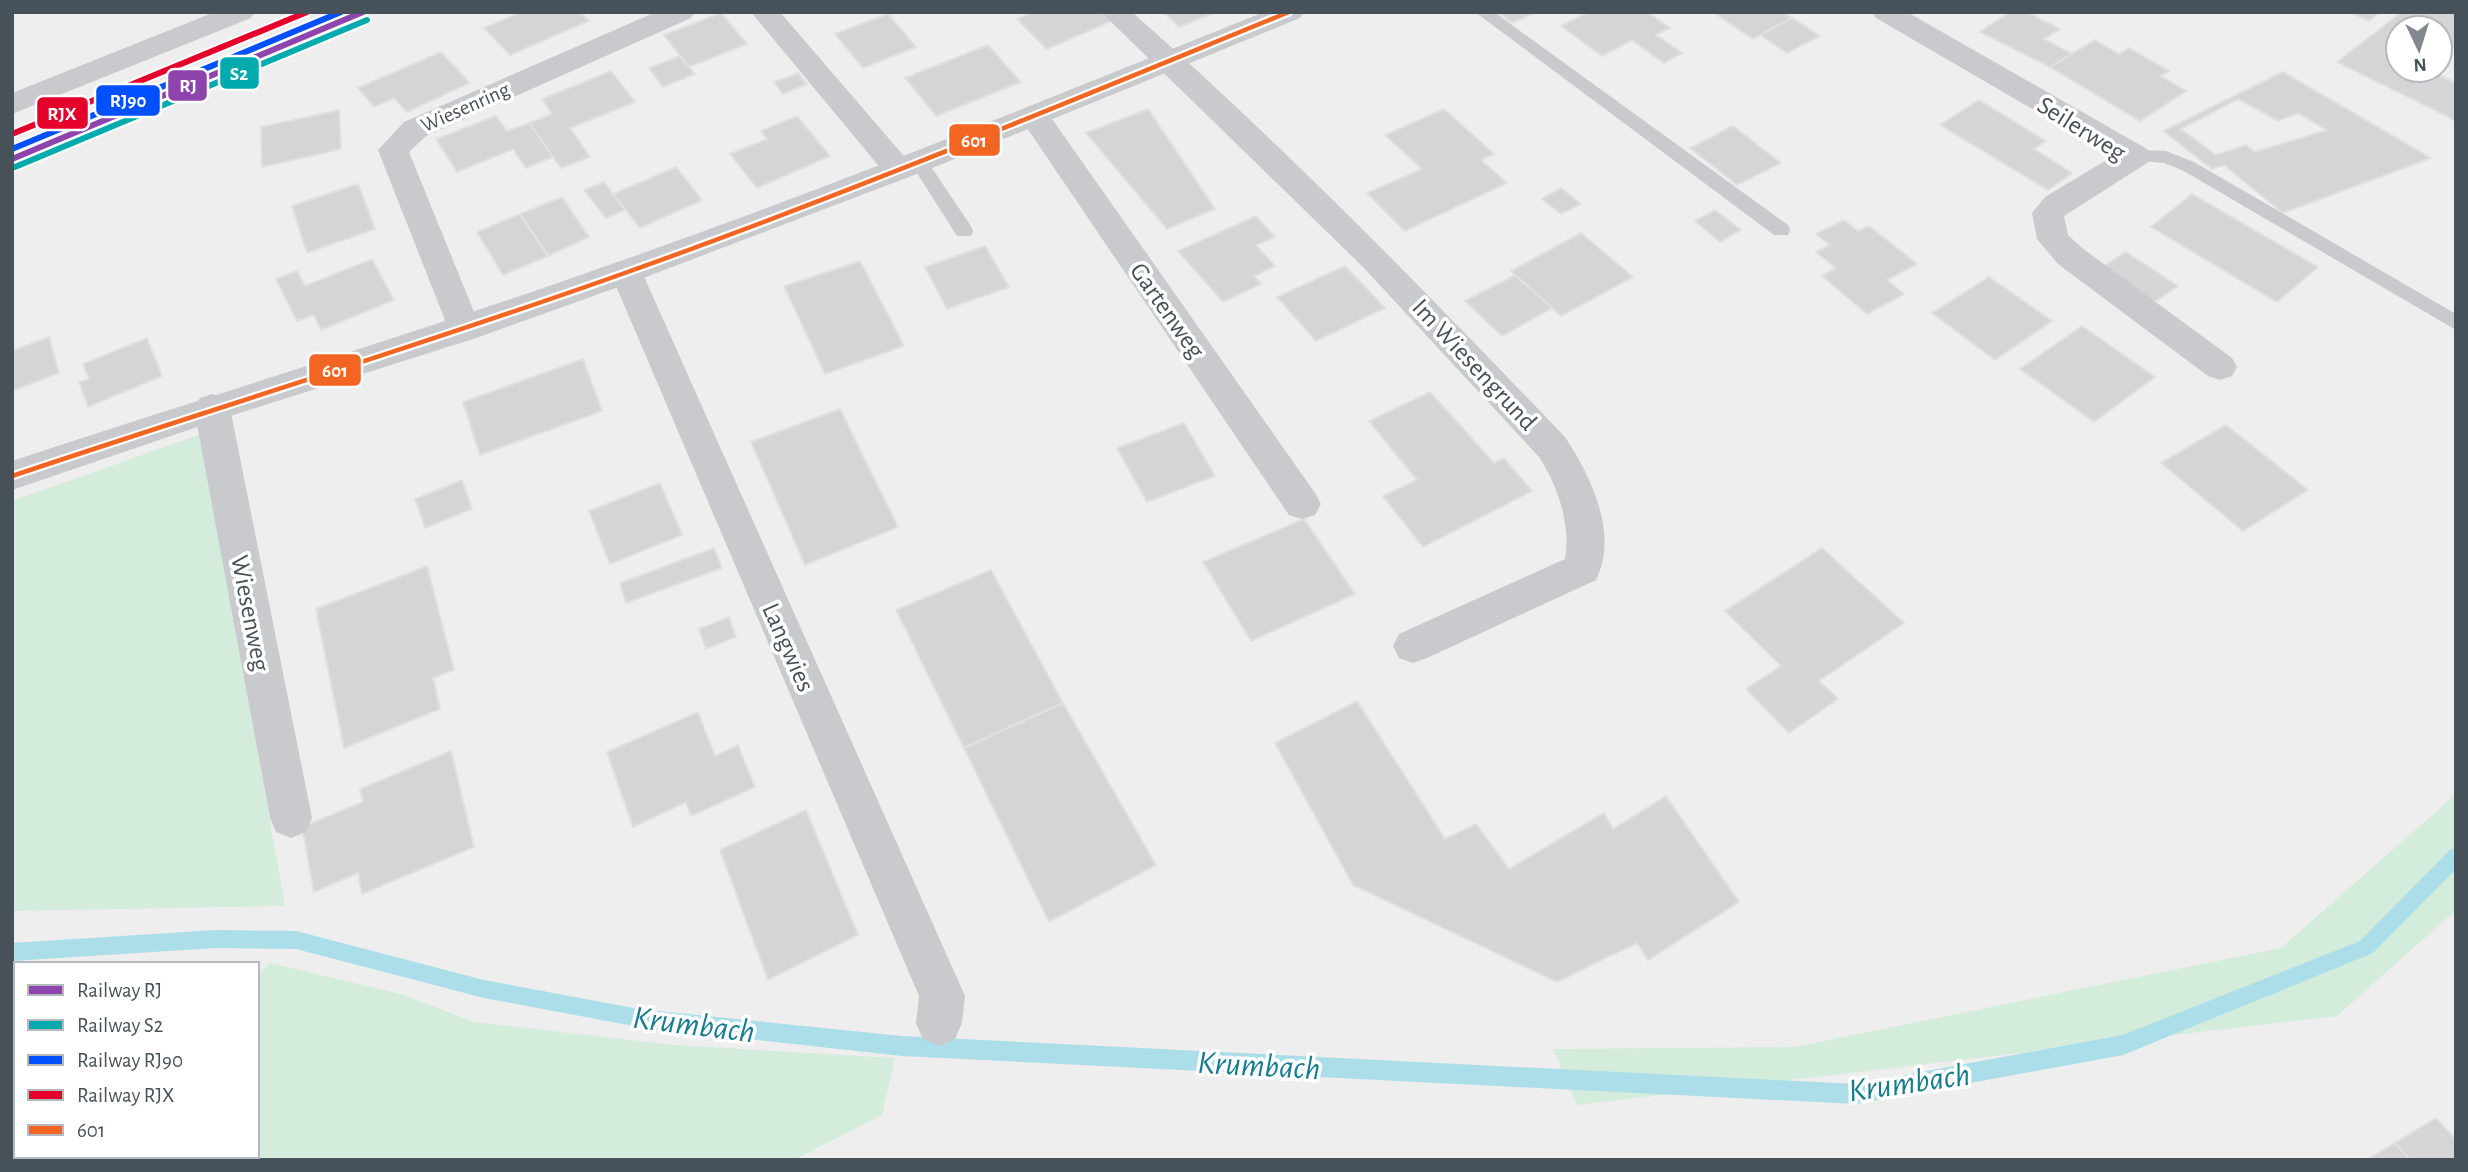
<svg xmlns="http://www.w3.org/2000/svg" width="2468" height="1172" viewBox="0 0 2468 1172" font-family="'Alegreya Sans',sans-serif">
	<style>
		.green { fill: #d4ecdc }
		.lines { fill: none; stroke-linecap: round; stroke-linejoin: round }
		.stream { fill: #abdee8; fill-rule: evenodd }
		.building { fill: #d5d5d7; stroke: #e0e0e1; stroke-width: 2; fill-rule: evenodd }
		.lane { fill: #c8cacd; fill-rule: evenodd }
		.street { fill: #c8cacd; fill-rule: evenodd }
		.secondary { fill: #c8cacd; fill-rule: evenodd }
		.bus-1-casing { stroke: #fff; stroke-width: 9 }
		.bus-1 { stroke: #f26522; stroke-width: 4.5 }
		.rail-1-casing { stroke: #fff; stroke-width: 10 }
		.rail-2-casing { stroke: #fff; stroke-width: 10 }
		.rail-3-casing { stroke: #fff; stroke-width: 10 }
		.rail-4-casing { stroke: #fff; stroke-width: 10 }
		.rail-1 { stroke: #8e44ad; stroke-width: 6 }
		.rail-2 { stroke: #00aaad; stroke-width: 6 }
		.rail-3 { stroke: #0050ff; stroke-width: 6 }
		.rail-4 { stroke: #e4002b; stroke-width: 6 }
		.labels { text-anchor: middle; stroke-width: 7; stroke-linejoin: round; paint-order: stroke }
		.far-street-label { font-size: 21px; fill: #475159; stroke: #fff }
		.street-label { font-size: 26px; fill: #475159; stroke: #fff }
		.near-water-label { font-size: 33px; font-style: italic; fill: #157c90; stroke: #fff }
		.line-badge { stroke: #fff; stroke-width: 2.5 }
		.badge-label { font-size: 19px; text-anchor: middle; font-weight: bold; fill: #fff }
	</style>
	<rect width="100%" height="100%" fill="#efeeee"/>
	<g class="green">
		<polygon points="201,434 285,906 12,911 12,501"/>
		<polygon points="2456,794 2456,910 2337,1016 1577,1105 1553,1049 1794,1047 2281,948"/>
		<polygon points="270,963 401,994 474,1022 675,1045 895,1058 882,1115 794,1160 12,1160 12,1040 16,1040 16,1156 257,1156 257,976"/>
	</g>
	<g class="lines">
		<polygon class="stream" points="2456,848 2456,869 2373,953 2123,1055 1856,1104 902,1056 639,1027 484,998 296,949 216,948 12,961 12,943 216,930 296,931 484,980 639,1009 902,1036 1856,1084 2123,1035 2360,941 2450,850"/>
	</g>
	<g class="building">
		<polygon points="521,12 580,12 589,21 510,55 484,28"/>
		<polygon points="1033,12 1103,12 1112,21 1047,49 1017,19"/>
		<polygon points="1164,12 1216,12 1179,27"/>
		<polygon points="1498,12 1536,12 1512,23"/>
		<polygon points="1589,12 1647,12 1670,28 1656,35 1682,53 1664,63 1632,40 1602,56 1561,26"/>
		<polygon points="1713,12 1783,12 1792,18 1753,39"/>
		<polygon points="2010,12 2027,12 2060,29 2044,39 2072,54 2050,67 1980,32"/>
		<polygon points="2349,12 2380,12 2369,21"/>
		<polygon points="2402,12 2456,12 2456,45 2440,60 2440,28 2398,28 2398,70 2429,70 2456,83 2456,121 2337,62"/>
		<polygon points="721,13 747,44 689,67 664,35"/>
		<polygon points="888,14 916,47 863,68 835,34"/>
		<polygon points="1792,18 1820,36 1787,53 1760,35"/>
		<polygon points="2095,40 2119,54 2129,48 2169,71 2161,76 2186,91 2140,121 2050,67"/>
		<polygon points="988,45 1021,82 936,116 905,78"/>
		<polygon points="441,52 470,83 407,112 394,98 374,107 358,88"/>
		<polygon points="680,56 695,74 663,87 649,68"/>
		<polygon points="611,71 635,102 570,128 590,157 561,168 529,123 552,114 542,99"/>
		<path d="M2283 72 2431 158 2283 213 2224 165 2212 169 2163 131ZM2238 99 2278 121 2298 113 2327 130 2255 152 2246 145 2216 155 2181 129Z"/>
		<polygon points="798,73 807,84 783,94 774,82"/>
		<polygon points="1979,100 2046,141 2034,149 2072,173 2048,190 1940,125"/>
		<polygon points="1148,109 1215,209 1167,229 1086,133"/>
		<polygon points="1444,109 1494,154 1481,160 1507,183 1405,231 1367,193 1422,169 1385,135"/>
		<polygon points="339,110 341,149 262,167 261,127"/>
		<polygon points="496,116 507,131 529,123 553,157 526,168 513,149 457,172 436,139"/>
		<polygon points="797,116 830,156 757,188 730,154 767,139 761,131"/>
		<polygon points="1733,126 1781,163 1737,185 1690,148"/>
		<polygon points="676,167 702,200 640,228 613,194"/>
		<polygon points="604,182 625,210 606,218 584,190"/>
		<polygon points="358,184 375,229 307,253 292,206"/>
		<polygon points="1561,188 1581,204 1561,214 1542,199"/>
		<polygon points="2192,194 2318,267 2277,302 2151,227"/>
		<polygon points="562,197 589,237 548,256 520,214"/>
		<polygon points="1715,210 1741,230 1720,242 1695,221"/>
		<polygon points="520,214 548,256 503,275 477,232"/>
		<polygon points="1256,216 1275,237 1256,245 1275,266 1254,276 1261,284 1223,302 1178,251"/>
		<polygon points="1844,220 1858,231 1869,226 1917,264 1887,280 1904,294 1867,314 1822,276 1836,268 1816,252 1830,245 1816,234"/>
		<polygon points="1581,233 1633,277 1561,316 1511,271"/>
		<polygon points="985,246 1009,287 947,309 925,267"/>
		<polygon points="2126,252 2178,286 2153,303 2101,268"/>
		<polygon points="372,259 394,300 321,330 314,315 297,321 276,279 297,271 305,286"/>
		<polygon points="860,261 904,346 825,374 784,286"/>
		<polygon points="1345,266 1385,308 1316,341 1277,297"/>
		<polygon points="1515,275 1552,308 1502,336 1465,301"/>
		<polygon points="1989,277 2052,321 1995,360 1932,313"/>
		<polygon points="2082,326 2155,377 2094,422 2020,369"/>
		<polygon points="49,337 59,373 12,391 12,351"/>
		<polygon points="147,338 162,376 88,407 79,382 89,379 83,364"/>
		<polygon points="583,359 602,411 480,455 463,402"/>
		<polygon points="1430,392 1494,463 1504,458 1532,491 1423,547 1383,496 1417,480 1369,421"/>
		<polygon points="840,409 898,527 805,565 751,442"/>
		<polygon points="1184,423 1215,476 1147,502 1117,448"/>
		<polygon points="2226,425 2308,490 2243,531 2161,463"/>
		<polygon points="462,480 472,509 425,528 415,499"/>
		<polygon points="660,483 682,535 610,564 589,511"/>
		<polygon points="1304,519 1355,594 1251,641 1203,562"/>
		<polygon points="714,548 722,568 626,603 620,583"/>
		<polygon points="1822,548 1904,623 1819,681 1838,699 1789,733 1746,689 1781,666 1725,611"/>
		<polygon points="427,566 454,670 433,678 440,709 344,748 316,609"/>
		<polygon points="991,570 1063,703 964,748 896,610"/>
		<polygon points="729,617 736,637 706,649 699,629"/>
		<polygon points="1357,701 1445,839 1476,824 1509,869 1604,813 1613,829 1666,796 1739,902 1648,960 1637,943 1557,982 1353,885 1275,743"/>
		<polygon points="1063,703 1156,865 1049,922 964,748"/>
		<polygon points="698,712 715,756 738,745 755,787 691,816 686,802 633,827 607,752"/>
		<polygon points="451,751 474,847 362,894 358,873 314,892 302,827 363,802 360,789"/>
		<polygon points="806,810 858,935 768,980 720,850"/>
		<polygon points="2436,1118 2456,1140 2456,1160 2410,1160 2395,1143"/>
		<polygon points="2395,1143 2410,1160 2367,1160"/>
	</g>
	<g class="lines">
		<g class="lane">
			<polygon points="1475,12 1494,12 1788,225 1790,230 1788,235 1774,235"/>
			<polygon points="2136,150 2166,151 2194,162 2456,314 2456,330 2182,170 2164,163 2130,160 2127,156 2130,152"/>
			<polygon points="919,156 925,158 971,226 973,231 971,236 957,236 910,162 913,158"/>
		</g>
		<g class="street">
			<polygon points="215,12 255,12 251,18 12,114 12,93"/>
			<polygon points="656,12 695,12 691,18 426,136 409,152 481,329 476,338 464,341 452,338 378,150 404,122"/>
			<polygon points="751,12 780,12 909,162 913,169 909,176 898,179 887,176"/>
			<path d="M1101 12H1132C1284 146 1425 291 1565 437 1591 476 1619 534 1596 580L1427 658 1413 663 1399 658 1393 646 1399 634 1565 559C1571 525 1558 486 1539 457L1363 267Z"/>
			<polygon points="1872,12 1907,12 2147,149 2151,156 2147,163 2064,216 2068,235 2082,248 2232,358 2237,367 2232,376 2220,380 2208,376 2058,264 2037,239 2032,213 2045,197 2113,156 1876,18"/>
			<polygon points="1034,106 1045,109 1315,493 1321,504 1315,515 1302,519 1289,515 1019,116 1023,109"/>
			<polygon points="626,260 638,264 642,272 965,996 962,1023 955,1039 939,1046 923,1039 916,1023 919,996 610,272 614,264"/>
			<polygon points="212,394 224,398 230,408 312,818 306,832 291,838 276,832 270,818 194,408 200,398"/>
		</g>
		<path class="secondary" d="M1264 12H1304L1300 18 930 169 638 280 476 338 224 418 12 490V461C211 395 412 335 609 265 830 188 1047 99 1264 12Z"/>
		<defs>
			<path id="bus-1" d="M12 476C215 408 420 346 622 274 847 194 1068 102 1289 12"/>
		</defs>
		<use href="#bus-1" class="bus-1-casing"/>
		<use href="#bus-1" class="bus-1"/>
		<defs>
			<polyline id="rail-1" points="12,159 363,12"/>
			<polyline id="rail-2" points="15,167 367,20"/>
			<polyline id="rail-3" points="12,149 341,12"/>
			<polyline id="rail-4" points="12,134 307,12"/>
		</defs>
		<use href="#rail-1" class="rail-1-casing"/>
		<use href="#rail-2" class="rail-2-casing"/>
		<use href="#rail-3" class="rail-3-casing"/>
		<use href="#rail-4" class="rail-4-casing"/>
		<use href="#rail-1" class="rail-1"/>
		<use href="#rail-2" class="rail-2"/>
		<use href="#rail-3" class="rail-3"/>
		<use href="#rail-4" class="rail-4"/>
	</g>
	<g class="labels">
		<g class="far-street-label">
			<text transform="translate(465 107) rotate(-24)" y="7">Wiesenring</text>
		</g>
		<g class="street-label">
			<text transform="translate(2082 128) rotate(32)" y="9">Seilerweg</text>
			<text transform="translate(1168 310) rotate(55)" y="9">Gartenweg</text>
			<text transform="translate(1475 364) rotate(47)" y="9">Im Wiesengrund</text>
			<text transform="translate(251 613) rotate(79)" y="9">Wiesenweg</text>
			<text transform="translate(789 647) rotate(66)" y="9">Langwies</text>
		</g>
		<g class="near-water-label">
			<text transform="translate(694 1023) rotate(7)" y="12">Krumbach</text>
			<text transform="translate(1259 1064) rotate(3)" y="12">Krumbach</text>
			<text transform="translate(1909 1081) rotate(-8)" y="12">Krumbach</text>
		</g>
	</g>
	<g class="line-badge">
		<rect x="219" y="56" width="41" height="34" rx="7" fill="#00aaad"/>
		<rect x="167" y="69" width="41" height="33" rx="7" fill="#8e44ad"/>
		<rect x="95" y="84" width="66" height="33" rx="7" fill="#0050ff"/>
		<rect x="36" y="96" width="53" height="34" rx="7" fill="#e4002b"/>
		<rect x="948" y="123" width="53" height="34" rx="7" fill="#f26522"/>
		<rect x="308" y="353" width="54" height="34" rx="7" fill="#f26522"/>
	</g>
	<g class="badge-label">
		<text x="239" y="80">S2</text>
		<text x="188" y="92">RJ</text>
		<text x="128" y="107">RJ90</text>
		<text x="62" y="120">RJX</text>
		<text x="974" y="147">601</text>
		<text x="335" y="377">601</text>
	</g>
	<rect width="2468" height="1172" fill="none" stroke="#475159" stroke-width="28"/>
	<rect x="14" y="962" width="245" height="196" fill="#ffffff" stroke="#b5b9bd" stroke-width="2"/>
	<rect x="28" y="985" width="35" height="10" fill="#8e44ad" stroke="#b5b9bd" stroke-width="2"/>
	<text x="77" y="997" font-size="21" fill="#475159">Railway RJ</text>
	<rect x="28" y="1020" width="35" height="10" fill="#00aaad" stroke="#b5b9bd" stroke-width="2"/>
	<text x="77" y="1032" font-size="21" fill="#475159">Railway S2</text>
	<rect x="28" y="1055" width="35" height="10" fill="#0050ff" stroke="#b5b9bd" stroke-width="2"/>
	<text x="77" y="1067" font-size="21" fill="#475159">Railway RJ90</text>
	<rect x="28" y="1090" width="35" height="10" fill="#e4002b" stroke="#b5b9bd" stroke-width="2"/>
	<text x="77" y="1102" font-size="21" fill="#475159">Railway RJX</text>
	<rect x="28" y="1125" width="35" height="10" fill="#f26522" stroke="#b5b9bd" stroke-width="2"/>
	<text x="77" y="1137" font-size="21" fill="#475159">601</text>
	<g transform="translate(2419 49) rotate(176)"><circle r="33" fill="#ffffff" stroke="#b5b9bd" stroke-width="2"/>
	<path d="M0-5L12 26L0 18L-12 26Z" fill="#82888d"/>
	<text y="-10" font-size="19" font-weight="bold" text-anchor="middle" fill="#475159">N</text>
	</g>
</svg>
